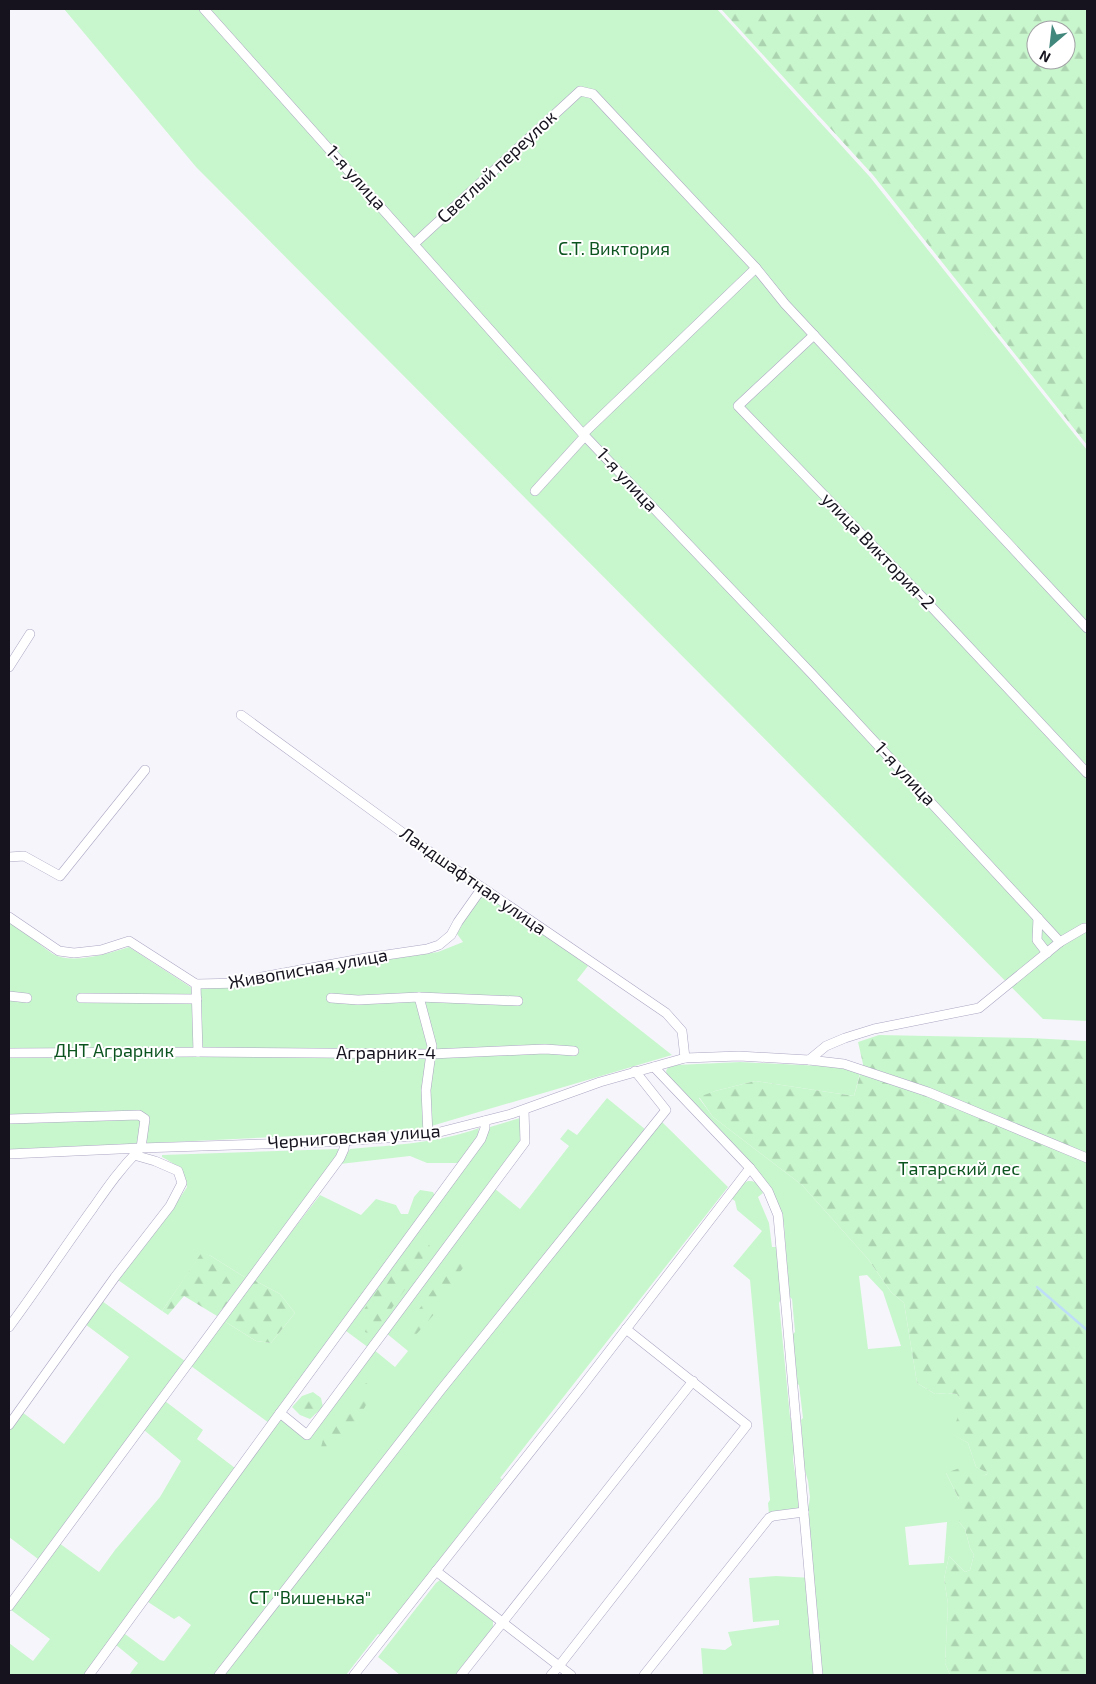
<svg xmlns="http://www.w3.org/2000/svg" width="1096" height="1684" viewBox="0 0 1096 1684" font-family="'Exo 2',sans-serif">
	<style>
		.green { fill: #c9f7cd; fill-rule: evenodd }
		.forest { fill: url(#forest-firs); fill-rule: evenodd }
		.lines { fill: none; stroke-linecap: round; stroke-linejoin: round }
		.stream { stroke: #bedef7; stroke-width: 2.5 }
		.minor-casing { stroke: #aca6c3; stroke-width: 10 }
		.minor { stroke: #fff; stroke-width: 9 }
		.labels { text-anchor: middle; stroke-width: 4; stroke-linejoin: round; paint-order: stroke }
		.street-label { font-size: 18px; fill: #16131e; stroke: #fff }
		.park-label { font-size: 18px; fill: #0b541f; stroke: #fff }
	</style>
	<defs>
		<pattern id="forest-firs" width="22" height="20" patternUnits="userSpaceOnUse" patternTransform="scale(1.25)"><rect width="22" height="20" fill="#c9f7cd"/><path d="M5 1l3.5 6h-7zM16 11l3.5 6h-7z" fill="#acd3b0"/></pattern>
	</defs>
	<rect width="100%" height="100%" fill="#f7f5fc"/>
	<g class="green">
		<polygon points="64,9 717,9 870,177 1087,450 1087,1021 1043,1019 196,167"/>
		<path d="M483 895 492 896 588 966 577 980 672 1055 418 1130 9 1150V922C25 930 38 944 53 954 72 965 110 953 129 947L192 988 438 952 463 942 457 934 465 918Z"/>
		<path d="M740 1062 843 1067 860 1073 854 1096 755 1081 715 1091 699 1098 713 1117 802 1185 868 1259 891 1292 904 1303 917 1383 935 1394 947 1393 957 1394 963 1404 953 1434 968 1443 976 1467 989 1473C978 1481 958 1474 946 1473L959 1499V1522L965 1529 970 1548 974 1555 970 1570 965 1572 949 1556 944 1579 948 1604 945 1663 950 1675H703L701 1648 725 1650 732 1645 728 1632 779 1625V1620L753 1622 749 1578 776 1576 813 1578 808 1510 810 1497 808 1481 804 1467 801 1420 803 1418 799 1385 796 1383 792 1335 795 1332 792 1299 789 1296 784 1224 778 1205 667 1075 666 1071 668 1067 676 1065ZM867 1275 883 1292 901 1346 868 1349 859 1276ZM947 1522 944 1563 909 1565 905 1527Z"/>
		<polygon points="607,1098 651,1134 661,1121 728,1187 500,1478 502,1479 381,1635 378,1634 346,1675 129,1675 138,1663 116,1645 125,1634 160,1660 164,1661 191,1625 179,1616 174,1619 148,1602 281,1418 306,1437 373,1349 395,1367 408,1351 386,1333 494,1188 520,1209 569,1146 560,1139 568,1129 577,1135"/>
		<polygon points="520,1118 522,1131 520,1142 369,1348 346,1331 485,1140 490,1127"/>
		<path d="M479 1128 477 1138 458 1163H427L410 1156 340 1164 350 1149C393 1145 438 1143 479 1128Z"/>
		<path d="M338 1149V1157L246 1278 211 1256 202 1253 162 1311 118 1280 175 1205 187 1187C182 1168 178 1166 162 1157V1155Z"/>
		<path d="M748 1181C757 1180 759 1186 763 1193L758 1197 769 1223 772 1247H777L782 1297 779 1303 790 1417 793 1420 795 1444 793 1460 800 1506 797 1509 769 1515 768 1503 770 1500 750 1280 733 1266 762 1231 737 1210 735 1201 732 1199 742 1184Z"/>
		<polygon points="420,1190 433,1192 435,1196 269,1423 191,1366 224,1321 256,1341 271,1343 295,1313 280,1294 254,1280 320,1195 361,1215 376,1199 396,1205 401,1214 408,1214 414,1197"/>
		<polygon points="102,1301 185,1361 38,1559 9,1537 9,1430 22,1412 64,1444 129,1357 85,1324"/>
		<polygon points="165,1401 203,1430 197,1439 235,1468 84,1675 9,1675 9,1643 33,1661 50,1639 11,1610 59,1543 99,1572 115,1550 160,1497 181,1461 144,1430"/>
		<polygon points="440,1580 493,1621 493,1627 455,1675 400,1675 378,1657 436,1583"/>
	</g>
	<g class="forest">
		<path d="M721 9H1087V445L873 175ZM1036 30H1066V60H1036Z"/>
		<polygon points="879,1035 1031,1038 1087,1041 1087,1675 950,1675 945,1663 948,1604 944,1579 949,1556 965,1572 970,1570 974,1555 970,1548 965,1529 959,1522 959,1499 946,1473 965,1466 971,1476 986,1475 988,1473 976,1467 968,1443 952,1434 962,1404 957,1394 947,1393 935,1394 917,1383 904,1303 891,1292 868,1259 802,1185 713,1117 699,1097 715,1091 755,1081 854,1096 863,1064 858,1042"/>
		<polygon points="413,1238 421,1239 430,1246 404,1291 373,1335 365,1332 368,1322 363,1311"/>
		<polygon points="463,1250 470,1253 463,1268 453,1281 452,1289 437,1311 413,1338 403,1332 456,1257"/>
		<polygon points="202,1252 211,1256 246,1278 217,1316 184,1296 168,1315 162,1311"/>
		<polygon points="254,1280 280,1294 295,1313 271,1343 256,1341 224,1321"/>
		<path d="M366 1383 372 1387C370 1409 344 1434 331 1451L321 1447 324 1436Z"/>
		<polygon points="313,1392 321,1398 323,1407 310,1419 300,1415 292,1407 302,1396"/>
	</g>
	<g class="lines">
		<polyline class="stream" points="1037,1287 1087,1330"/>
		<defs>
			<g id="minor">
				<polyline points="204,9 583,434 811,673 1060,942"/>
				<polyline points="414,244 580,91 593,94 756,268 785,304 1087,628"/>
				<polyline points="814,335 738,406 926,601 1087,773"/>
				<polyline points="583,434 756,268"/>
				<polyline points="535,491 585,436"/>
				<polyline points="9,667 30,634"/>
				<polyline points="241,715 414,841 666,1013 682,1031 685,1058"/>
				<polyline points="9,857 24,856 60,876 145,770"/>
				<polyline points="9,917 59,951 74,953 101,950 129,941 196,984 242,983 262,977 366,958 427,949 439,945 451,935 458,922 482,888"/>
				<polyline points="1038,918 1037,940 1047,953"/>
				<polyline points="9,996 27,998"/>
				<polyline points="419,997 432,1046 426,1090 428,1135"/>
				<polyline points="81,998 197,999"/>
				<polyline points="331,998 358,1000 419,997 518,1001"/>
				<polyline points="198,1052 431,1054 545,1049 574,1051"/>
				<polyline points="9,1053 198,1052 196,984"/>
				<polyline points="809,1060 826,1046 845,1038 874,1029 979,1008 1060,942 1084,928 1087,928"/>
				<polyline points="654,1067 750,1168 768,1191 778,1215 818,1675"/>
				<polyline points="9,1119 139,1115 145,1119 141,1148"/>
				<polyline points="9,1154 141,1148 326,1142 428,1135 511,1114 600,1082 685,1058 739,1056 809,1060 844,1064 928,1092 1087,1158"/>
				<path d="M9 1327C38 1288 64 1248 93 1208 107 1188 120 1169 138 1151"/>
				<polyline points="280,1413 481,1139 485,1128 485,1121"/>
				<polyline points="9,1425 115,1277 170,1206 182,1183 178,1171 155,1161 134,1155"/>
				<polyline points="436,1571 559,1666 747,1425 626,1329"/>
				<polyline points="9,1606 340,1158 344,1149 345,1141"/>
				<polyline points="89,1675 280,1413 307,1435 525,1142 524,1110"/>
				<polyline points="219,1675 440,1391 666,1110 635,1071"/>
				<polyline points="354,1675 580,1389 750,1168"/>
				<polyline points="461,1675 693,1381"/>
				<polyline points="551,1675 559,1666 571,1675"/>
				<polyline points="644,1675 769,1518 773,1516 804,1512"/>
			</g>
		</defs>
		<use href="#minor" class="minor-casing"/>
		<use href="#minor" class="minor"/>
	</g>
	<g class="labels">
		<g class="street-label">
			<text transform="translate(497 167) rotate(-43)" y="6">Светлый переулок</text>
			<text transform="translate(356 178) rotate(48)" y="6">1-я улица</text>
			<text transform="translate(627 480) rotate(47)" y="6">1-я улица</text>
			<text transform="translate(878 551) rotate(46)" y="6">улица Виктория-2</text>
			<text transform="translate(905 774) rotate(47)" y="6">1-я улица</text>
			<text transform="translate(473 881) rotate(35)" y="6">Ландшафтная улица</text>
			<text transform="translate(308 969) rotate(-10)" y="6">Живописная улица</text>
			<text x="386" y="1059">Аграрник-4</text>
			<text transform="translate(354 1137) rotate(-4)" y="6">Черниговская улица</text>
		</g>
		<g class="park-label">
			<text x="614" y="255">С.Т. Виктория</text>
			<text x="114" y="1057">ДНТ Аграрник</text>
			<text x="959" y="1175">Татарский лес</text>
			<text x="310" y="1604">СТ "Вишенька"</text>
		</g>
	</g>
	<rect width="1096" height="1684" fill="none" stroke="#16131e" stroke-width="20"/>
	<g transform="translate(1051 45) rotate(208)"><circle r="24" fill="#ffffff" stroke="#a2a1a5"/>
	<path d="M0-4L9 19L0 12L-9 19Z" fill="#42877c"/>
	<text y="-8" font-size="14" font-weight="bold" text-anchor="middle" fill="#16131e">N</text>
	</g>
</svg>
